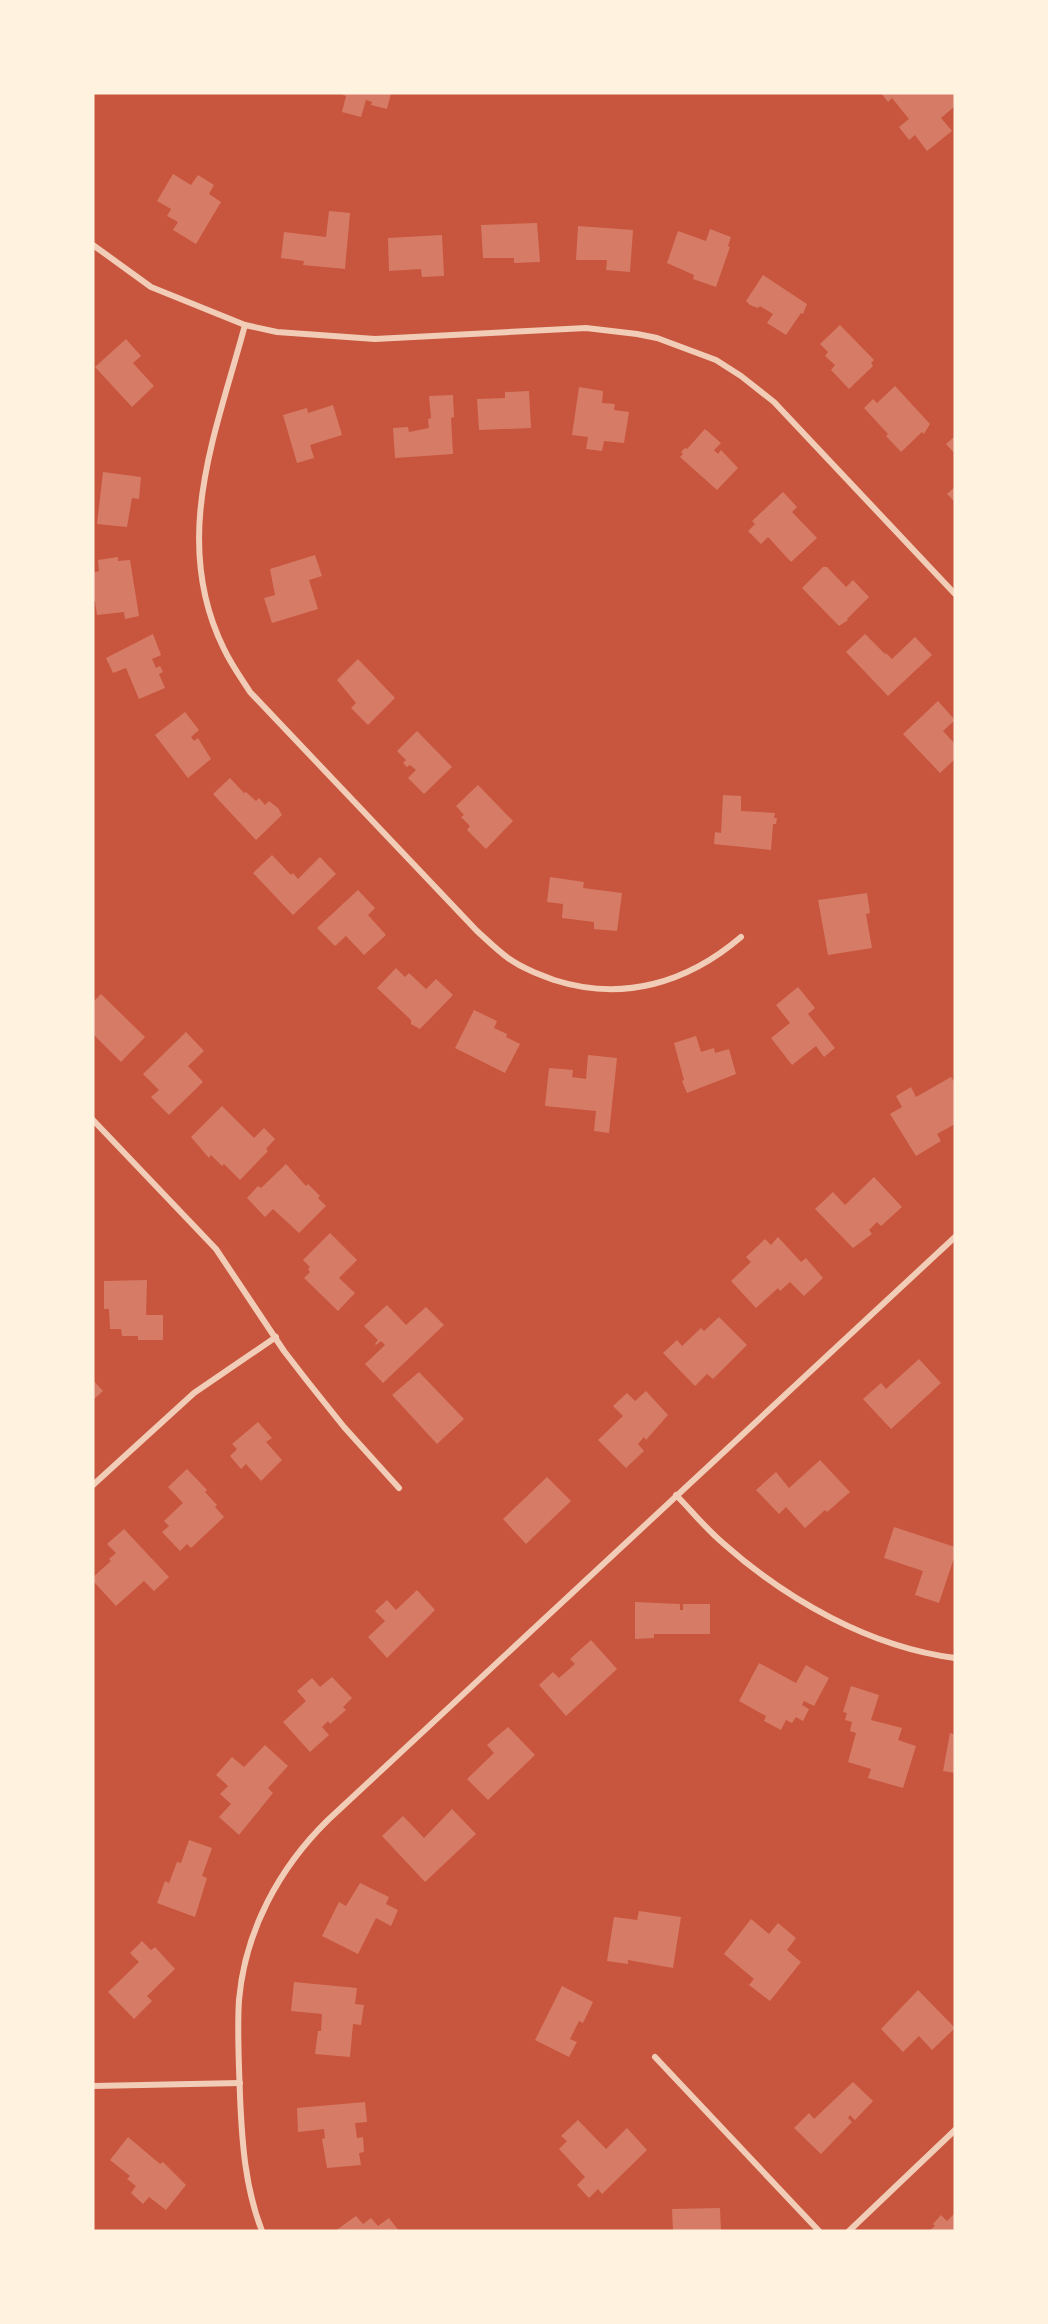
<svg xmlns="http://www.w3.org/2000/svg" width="1048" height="2324" viewBox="0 0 1048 2324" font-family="'Exo 2',sans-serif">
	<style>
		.building { fill: #d67c66 }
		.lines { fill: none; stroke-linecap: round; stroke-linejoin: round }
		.minor { stroke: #f1ccb7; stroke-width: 6 }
	</style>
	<rect width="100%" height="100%" fill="#c8553d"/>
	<g class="building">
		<polygon points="339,93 391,93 387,109 371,105 372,102 366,100 361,117 342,112 346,96"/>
		<polygon points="881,93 955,93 955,106 941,118 952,131 927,151 915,135 909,140 899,127 909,119 892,98 888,102"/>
		<polygon points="173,174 191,185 198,175 214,185 209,194 221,202 196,244 173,230 178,222 167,216 171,209 157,201"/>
		<polygon points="329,211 350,213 345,269 303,265 304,261 281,258 284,232 326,237"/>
		<polygon points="537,223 540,262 514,263 514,258 483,258 481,225"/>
		<polygon points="578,226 633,230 630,272 606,270 607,260 576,260"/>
		<polygon points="710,229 731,237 728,246 730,247 716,287 693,279 694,275 667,263 678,231 706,241"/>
		<polygon points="442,235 444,276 422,277 421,269 389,271 388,238"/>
		<polygon points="763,275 807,304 803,314 801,313 786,335 767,323 773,314 760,306 758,308 750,305 746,301"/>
		<polygon points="840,325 874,360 871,363 873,366 849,389 831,370 835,365 825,356 828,352 820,344"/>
		<polygon points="126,339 141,356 133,363 154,386 132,407 95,367"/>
		<polygon points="895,386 930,424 924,434 922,432 901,452 886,436 888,434 864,408 873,399 877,403"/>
		<polygon points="579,387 603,391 602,403 615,404 614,410 629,412 624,443 604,441 602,451 586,449 588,437 572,435"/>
		<polygon points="529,391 531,428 479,430 477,399 505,398 505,392"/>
		<polygon points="453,395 454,417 451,418 453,454 395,458 393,428 408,427 409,432 429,428 428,419 431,418 429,396"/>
		<polygon points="333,405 342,435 310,445 314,458 297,463 283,415 307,408 308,413"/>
		<polygon points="705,429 721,443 714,450 718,454 721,450 738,468 717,490 680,457 683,454 681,452 685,448 687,449"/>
		<polygon points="955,436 955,454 946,444"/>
		<polygon points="103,472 141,477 139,499 132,498 127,527 97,524"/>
		<polygon points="955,487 955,502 947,494"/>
		<polygon points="783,492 797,507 792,512 817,538 791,562 768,537 761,544 748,531 755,524 752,521"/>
		<polygon points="315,555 322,576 309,580 318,609 272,623 264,598 275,595 270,569"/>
		<polygon points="118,557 118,561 130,560 139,616 125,619 124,612 97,615 95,601 93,601 93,573 99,571 98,560"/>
		<polygon points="823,567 827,567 846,587 853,580 869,597 847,619 848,620 839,626 802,588"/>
		<polygon points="153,634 161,655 152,659 156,668 160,666 163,672 159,674 165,688 139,699 126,668 113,673 106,658"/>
		<polygon points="865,634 885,654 886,653 892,659 915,637 932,655 888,696 846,652"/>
		<polygon points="358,659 395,698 368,725 351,708 356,703 337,680"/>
		<polygon points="938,701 955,720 943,731 955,744 955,759 940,773 903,734"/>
		<polygon points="185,712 199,730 191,737 194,741 198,738 211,759 188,778 155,735"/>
		<polygon points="417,731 452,767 424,794 408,778 416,770 410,765 407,767 403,763 406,760 397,751"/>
		<polygon points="230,778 244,793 246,792 256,801 259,798 265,805 269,801 278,808 282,815 256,840 213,794"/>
		<polygon points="478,785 513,821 486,849 467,830 470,826 461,817 464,815 456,806"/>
		<polygon points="723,795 741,796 741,811 775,813 774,818 777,818 776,824 773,824 771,850 714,844 715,832 721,833"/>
		<polygon points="272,855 291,875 293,873 298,879 320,857 336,874 293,915 253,873"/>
		<polygon points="550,877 584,882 583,888 622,893 617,931 594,929 594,922 562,918 563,904 547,902"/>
		<polygon points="358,890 375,908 368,915 386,935 364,955 346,936 335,946 317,928"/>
		<polygon points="867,893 870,913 866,914 872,948 828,955 818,900"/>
		<polygon points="396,968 405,977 409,973 426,989 436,979 453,995 420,1029 411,1024 411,1020 377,988"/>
		<polygon points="798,987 815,1008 808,1014 835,1048 824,1057 816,1046 792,1065 771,1038 790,1023 776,1005"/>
		<polygon points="101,994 145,1037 121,1062 93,1034 93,1002"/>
		<polygon points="474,1010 497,1021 494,1028 507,1034 506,1037 520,1044 505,1073 455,1048"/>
		<polygon points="186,1032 204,1051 188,1066 203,1082 169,1115 151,1097 159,1090 143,1074"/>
		<polygon points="696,1036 701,1052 714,1048 715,1053 729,1049 736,1074 687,1093 682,1081 684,1080 674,1043"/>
		<polygon points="588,1055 617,1058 609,1133 594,1131 596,1111 545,1106 549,1068 573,1070 572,1077 586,1079"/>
		<polygon points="951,1077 955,1083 955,1124 937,1134 941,1141 916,1156 890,1114 902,1107 896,1096 911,1087 916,1097"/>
		<polygon points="222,1106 254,1138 264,1128 275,1139 266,1149 268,1151 240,1180 224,1164 222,1166 211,1155 209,1158 191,1137"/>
		<polygon points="286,1164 306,1186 308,1184 320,1196 318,1198 326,1206 299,1233 273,1209 265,1217 247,1198 258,1186 261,1188"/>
		<polygon points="874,1177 902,1207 881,1226 877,1222 869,1230 872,1234 853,1248 815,1209 833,1192 845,1205"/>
		<polygon points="330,1233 357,1260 339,1278 355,1293 338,1311 304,1278 310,1272 308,1269 310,1267 303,1260"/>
		<polygon points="778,1237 801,1262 806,1258 823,1278 804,1296 790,1282 780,1291 778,1288 756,1308 731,1281 751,1262 746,1257 765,1239 771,1245"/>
		<polygon points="147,1280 146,1315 163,1315 163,1340 138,1340 138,1336 122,1336 121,1329 110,1329 109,1309 104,1309 104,1281"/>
		<polygon points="387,1305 406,1325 426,1307 444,1325 383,1383 365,1364 385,1345 381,1341 376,1345 375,1344 378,1340 364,1326"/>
		<polygon points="719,1317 747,1345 713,1379 707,1374 695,1386 663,1353 677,1340 682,1346 701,1328 704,1331"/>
		<polygon points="919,1359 941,1383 891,1429 863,1399 881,1383 886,1389"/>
		<polygon points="419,1372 464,1419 437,1444 392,1395"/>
		<polygon points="93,1380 103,1391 93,1400"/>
		<polygon points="646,1391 668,1415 646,1440 644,1437 638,1444 644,1451 626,1468 598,1440 623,1416 613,1406 627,1393 635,1401"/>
		<polygon points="258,1422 272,1438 266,1442 282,1460 261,1481 246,1464 241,1469 230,1456 237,1449 232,1444"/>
		<polygon points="820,1460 850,1492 827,1512 825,1510 805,1528 786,1507 779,1514 756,1490 776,1472 789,1488"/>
		<polygon points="187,1469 207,1490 205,1492 217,1505 215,1507 224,1517 191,1548 187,1544 180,1551 162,1532 169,1526 164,1521 183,1503 168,1487"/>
		<polygon points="547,1477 571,1501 526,1544 503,1519"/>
		<polygon points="894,1527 955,1547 955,1555 939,1603 915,1595 923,1571 884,1558"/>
		<polygon points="124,1529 169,1577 154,1591 144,1581 116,1606 93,1581 93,1577 111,1561 109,1559 116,1553 107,1544"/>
		<polygon points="417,1590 435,1610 387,1658 368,1637 385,1621 375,1611 387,1600 396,1610"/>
		<polygon points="635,1602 680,1604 680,1610 683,1610 683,1604 710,1604 710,1634 654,1634 654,1638 635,1639"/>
		<polygon points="591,1640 617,1669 566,1716 539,1685 553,1672 559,1678 575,1664 570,1659"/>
		<polygon points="759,1663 796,1683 806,1665 829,1678 814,1706 804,1701 802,1705 809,1709 803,1721 796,1717 792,1723 786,1720 781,1730 764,1721 766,1716 739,1701"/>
		<polygon points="332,1677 352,1698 343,1707 346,1710 330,1724 328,1721 322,1727 329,1735 310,1752 283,1722 306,1701 297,1691 312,1678 320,1687"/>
		<polygon points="851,1686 879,1695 871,1720 902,1728 898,1740 916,1746 903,1788 868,1778 871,1769 848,1762 856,1733 850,1731 852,1722 845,1720 847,1713 843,1712"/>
		<polygon points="508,1727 535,1755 488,1800 467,1779 494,1753 487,1745"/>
		<polygon points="950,1733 955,1735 955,1773 943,1771"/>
		<polygon points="265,1745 288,1766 268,1788 273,1793 239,1835 219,1817 231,1804 220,1794 228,1786 216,1775 232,1757 244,1767"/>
		<polygon points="452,1809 476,1834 425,1882 382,1836 403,1816 424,1838"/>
		<polygon points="189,1840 212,1848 202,1876 207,1878 195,1917 157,1903 165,1881 169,1883 177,1862 181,1863"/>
		<polygon points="360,1883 389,1897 386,1904 398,1910 391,1926 376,1918 358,1954 322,1936 339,1902 346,1906"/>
		<polygon points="639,1911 681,1917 673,1968 628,1960 628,1964 607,1961 614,1917 637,1920"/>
		<polygon points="751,1919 769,1934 778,1923 796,1938 787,1950 801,1962 770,2001 749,1985 754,1979 724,1954"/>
		<polygon points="142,1941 151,1950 155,1947 175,1969 147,1996 152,2001 134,2019 108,1992 139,1962 130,1953"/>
		<polygon points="294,1982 357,1988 355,2004 364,2005 361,2025 353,2024 350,2057 315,2054 318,2031 321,2031 322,2014 291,2011"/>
		<polygon points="562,1986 593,2002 583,2023 579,2021 570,2039 577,2042 569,2057 535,2040"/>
		<polygon points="918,1990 955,2028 932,2050 919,2036 903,2052 881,2029"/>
		<polygon points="853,2082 873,2101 855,2120 850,2115 848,2118 852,2122 821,2154 794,2128 809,2113 814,2119"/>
		<polygon points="365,2102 367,2122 355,2123 357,2138 363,2137 364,2152 359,2153 361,2165 327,2168 322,2139 325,2138 324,2129 298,2132 297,2108"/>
		<polygon points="578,2120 606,2149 627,2128 647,2150 602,2194 598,2189 589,2198 577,2185 585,2177 559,2149 567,2141 561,2136"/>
		<polygon points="128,2137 160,2164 163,2162 186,2185 166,2210 149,2197 143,2204 131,2193 136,2186 127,2179 130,2176 110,2160"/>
		<polygon points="720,2208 721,2231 673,2231 672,2209"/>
		<polygon points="955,2213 955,2231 929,2231 935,2226 933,2224 941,2215 947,2221"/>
		<polygon points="356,2216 363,2224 371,2218 378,2226 389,2218 399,2231 335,2231"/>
	</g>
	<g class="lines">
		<g class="minor">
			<polyline points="93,245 151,287 245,325 277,332 375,339 586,328 637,334 657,338 716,360 741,376 774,402 955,594"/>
			<path d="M245 325C216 433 170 540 224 649 231 664 241 678 250 692L477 931C487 940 497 950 508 958 522 968 538 974 554 980 623 1002 687 983 741 937"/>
			<polyline points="93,1120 216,1249 284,1351 308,1382 344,1427 399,1488"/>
			<polyline points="93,1485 194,1393 276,1337"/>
			<path d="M676 1495C692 1511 706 1529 724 1544 787 1600 870 1647 955 1658"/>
			<polyline points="655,2057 819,2231"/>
			<polyline points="93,2086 240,2083"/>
			<path d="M262 2231C245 2188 242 2142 240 2096 239 2065 237 2032 239 2000 245 1931 279 1868 328 1820L955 1237"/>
			<polyline points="849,2231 955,2130"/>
		</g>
	</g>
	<rect width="1048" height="2324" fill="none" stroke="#fff3e0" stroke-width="189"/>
</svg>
